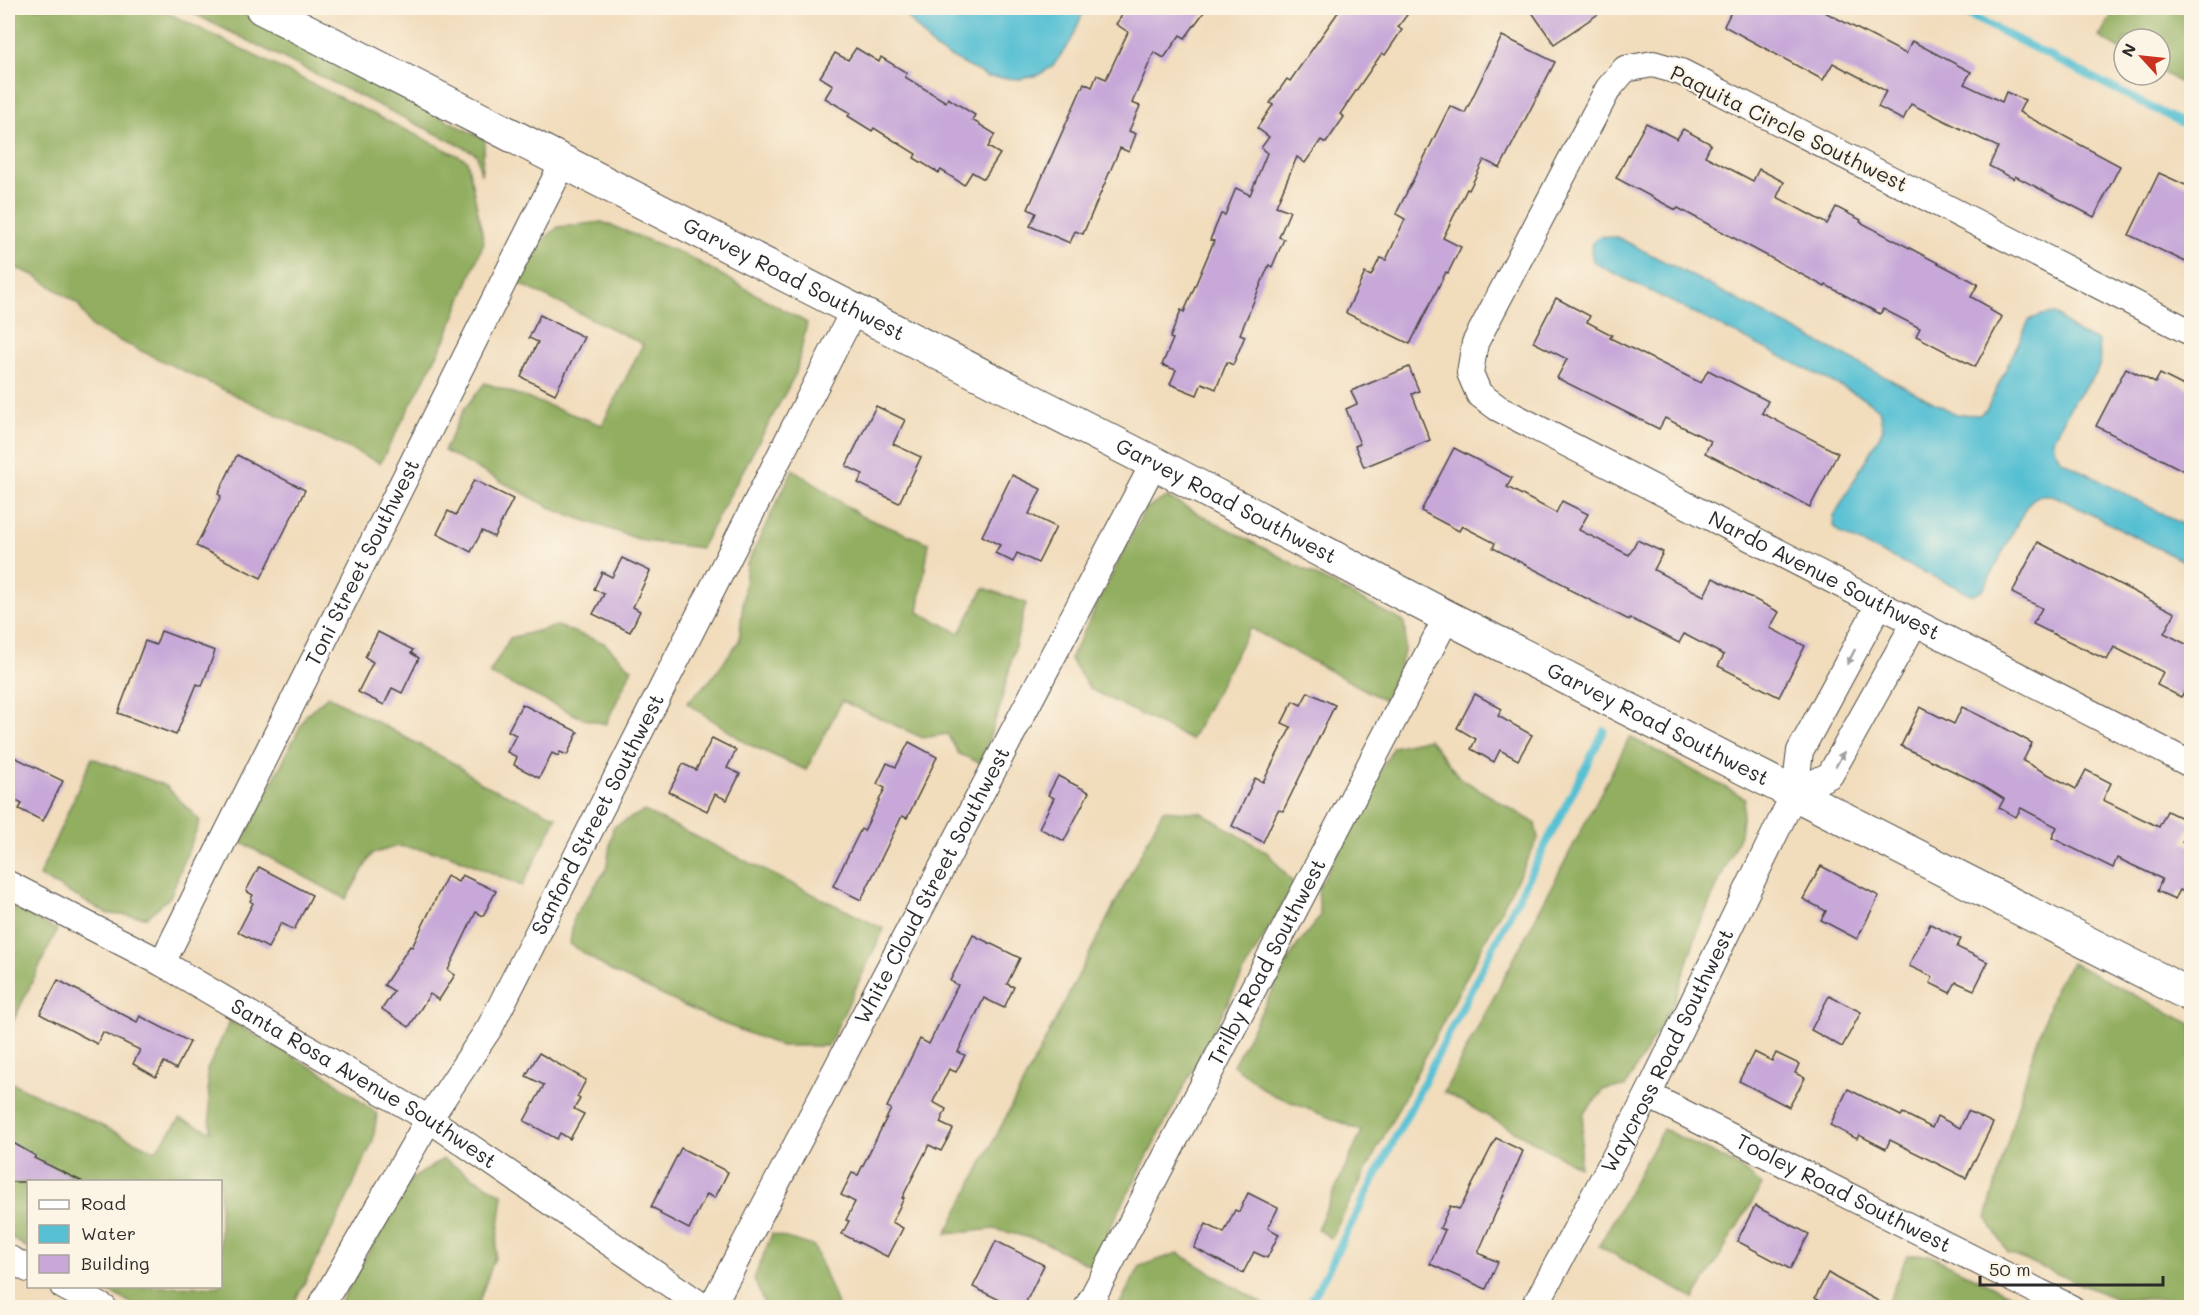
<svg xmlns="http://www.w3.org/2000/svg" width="2199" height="1315" viewBox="0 0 2199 1315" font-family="Mali,sans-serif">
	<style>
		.forest { fill: #92ae60; stroke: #5e6c46; stroke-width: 1.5 }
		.water { fill: #57c0d3; stroke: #41767f; stroke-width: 1.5 }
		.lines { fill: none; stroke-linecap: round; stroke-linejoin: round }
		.stream { stroke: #57c0d3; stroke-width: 8 }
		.building { fill: #c7a8d8 }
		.street-casing { stroke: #494641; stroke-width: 28 }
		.secondary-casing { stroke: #494641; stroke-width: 35 }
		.street { stroke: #fff; stroke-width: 26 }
		.secondary { stroke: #fff; stroke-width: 33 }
		.oneway { fill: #a0a0a0 }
		.labels { text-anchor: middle; stroke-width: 4.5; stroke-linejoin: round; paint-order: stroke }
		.street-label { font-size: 21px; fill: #2b2b2b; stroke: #fcf5e5 }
	</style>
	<rect width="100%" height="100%" fill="#fcf5e5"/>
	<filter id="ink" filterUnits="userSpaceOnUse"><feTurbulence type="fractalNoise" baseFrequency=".0167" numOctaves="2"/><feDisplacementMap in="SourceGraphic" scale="12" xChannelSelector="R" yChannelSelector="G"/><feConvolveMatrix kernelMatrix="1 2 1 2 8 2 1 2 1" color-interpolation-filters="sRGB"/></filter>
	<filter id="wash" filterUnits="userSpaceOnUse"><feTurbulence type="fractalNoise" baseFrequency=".008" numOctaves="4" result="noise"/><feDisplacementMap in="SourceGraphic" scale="24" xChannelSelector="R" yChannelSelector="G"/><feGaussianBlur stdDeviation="1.35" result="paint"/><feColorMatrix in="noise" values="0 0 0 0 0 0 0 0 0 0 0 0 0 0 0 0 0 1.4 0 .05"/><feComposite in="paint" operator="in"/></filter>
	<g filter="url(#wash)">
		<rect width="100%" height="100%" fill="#f1dcbc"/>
		<g class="forest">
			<polygon points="8,8 158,8 467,160 484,242 445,340 380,463 92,328 78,304 34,275 8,265"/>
			<polygon points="182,8 232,8 485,140 481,175 477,155 471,151"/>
			<polygon points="2116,8 2191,8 2191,89 2160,71 2160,39 2124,39 2124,51 2099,37"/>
			<polygon points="602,222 686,255 807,323 796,373 701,548 644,541 555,510 444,451 464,409 485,383 602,425 643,344 518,283 531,250 558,227"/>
			<polygon points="793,469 861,516 929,543 918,612 960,633 984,588 1026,603 999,710 980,763 959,754 947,734 923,738 842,701 806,770 748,744 687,703 712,678 739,641 747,564"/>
			<path d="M1167 497 1404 622C1410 654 1397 672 1384 700L1250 628 1191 740 1090 689 1070 659 1145 509Z"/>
			<polygon points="557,626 604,643 632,669 606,724 584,719 489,674 510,638"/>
			<polygon points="328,696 457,765 481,783 557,817 522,886 448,854 398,846 372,854 346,899 242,843 306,715"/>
			<polygon points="1630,737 1745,798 1740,834 1699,927 1674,1002 1625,1087 1605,1089 1584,1113 1579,1167 1444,1092"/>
			<polygon points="1429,739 1460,778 1535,823 1538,839 1331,1238 1317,1229 1362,1131 1269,1093 1233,1065 1294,950 1320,916 1318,889 1393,747"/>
			<polygon points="92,758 166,786 200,821 170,897 147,917 108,914 39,876"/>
			<polygon points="1163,810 1202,813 1268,853 1294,884 1246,968 1110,1228 1098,1270 1042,1241 994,1229 946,1234"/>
			<polygon points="644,811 884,929 828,1046 781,1046 714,1020 611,971 570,944 574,916 606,870 613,827"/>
			<polygon points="8,905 57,930 8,1032"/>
			<polygon points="2072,963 2191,1024 2191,1307 2162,1299 2116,1299 2008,1253 1986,1218 2030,1063 2056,985"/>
			<polygon points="230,1021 329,1077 377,1114 373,1141 340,1214 292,1307 139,1307 100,1287 220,1286 220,1182 28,1182 28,1248 8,1236 8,1081 155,1151 180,1119 211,1131 207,1070"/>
			<polygon points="1663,1129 1736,1165 1762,1185 1694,1299 1599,1246"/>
			<polygon points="443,1159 503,1195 495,1257 477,1307 337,1308 409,1181"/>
			<polygon points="772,1234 814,1246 838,1307 765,1306 754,1279"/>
			<polygon points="1178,1253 1268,1307 1118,1307 1140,1266"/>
			<polygon points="1907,1255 1929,1255 2035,1307 1886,1308"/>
		</g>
		<g class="water">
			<polygon points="900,8 1085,8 1071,41 1052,67 1038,75 1021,79 988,77 935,49"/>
			<path d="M1600 236 1619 238 1956 414 1979 415 1987 409 2029 320C2066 305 2054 319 2080 334 2086 337 2093 339 2099 341L2100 363 2096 374 2074 400 2053 440 2055 450 2061 460 2191 529V565L2055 496C2042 493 2036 495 2027 505L1983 590 1973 595 1841 534 1833 526 1834 516 1883 429 1879 409 1860 396 1602 267 1593 261C1590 250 1590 243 1600 236Z"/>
		</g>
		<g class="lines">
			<g class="stream">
				<polyline points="1955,8 2192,128"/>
				<polyline points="1308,1308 1604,731"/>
			</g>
		</g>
		<g id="blocks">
			<g class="building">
				<polygon points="1127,8 1207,8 1185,38 1180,35 1164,58 1154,52 1132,103 1140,106 1129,131 1136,134 1129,152 1120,148 1083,234 1075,231 1070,243 1030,226 1036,213 1028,209 1084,83 1092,87 1097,75 1106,79 1128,32 1116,24"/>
				<polygon points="1341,8 1412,8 1398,27 1402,30 1385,55 1382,53 1340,114 1344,117 1326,143 1321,140 1305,163 1297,157 1276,206 1290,211 1279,237 1284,239 1272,267 1269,265 1240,334 1245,336 1233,365 1227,362 1216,389 1202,383 1197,395 1170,384 1176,370 1162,365 1173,339 1170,338 1181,310 1184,312 1214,241 1210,240 1221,214 1225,215 1236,188 1250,195 1267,153 1261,148 1269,137 1257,128 1273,105 1270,103 1287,79 1290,81"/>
				<polygon points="1529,8 1607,8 1554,44"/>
				<polygon points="1733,8 1817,8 1906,54 1912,41 1971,72 1964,84 2002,102 2006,92 2025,100 2019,112 2120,166 2094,217 2015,176 2014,179 1989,166 1998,147 1911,104 1903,120 1878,107 1886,91 1833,63 1823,80 1724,26"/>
				<polygon points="1502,36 1555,62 1500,168 1484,160 1469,190 1467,189 1443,238 1461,247 1448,273 1446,272 1410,344 1346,313 1365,273 1371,276 1380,258 1386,260 1405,219 1396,214 1450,106 1465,113"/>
				<polygon points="856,48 879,62 881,57 907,73 905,77 946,102 948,98 975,115 972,120 995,134 988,147 1000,154 984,179 972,172 964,185 941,170 939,173 914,158 916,154 874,128 872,131 848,116 850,113 825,98 833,85 820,77 835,53 848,60"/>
				<polygon points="1646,123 1677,139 1683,129 1711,144 1705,156 1753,181 1759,169 1784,182 1777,197 1827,224 1836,207 1861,220 1860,222 1978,284 1971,297 1991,308 1990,310 2002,317 1975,367 1916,336 1920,328 1883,309 1880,314 1826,285 1825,287 1678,208 1676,210 1616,178"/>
				<polygon points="2159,173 2192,188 2192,265 2129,235"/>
				<polygon points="1556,298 1590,316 1587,322 1612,335 1610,338 1701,383 1708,370 1768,401 1762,413 1838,453 1810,507 1705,453 1711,441 1665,418 1659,429 1557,378 1567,359 1533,342"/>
				<polygon points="540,315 584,337 555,394 521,377 538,342 529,338"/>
				<polygon points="1409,367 1419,391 1412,394 1430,440 1364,467 1355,446 1360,444 1346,409 1357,404 1351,391"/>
				<polygon points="2126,368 2155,383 2160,374 2192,390 2192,475 2096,426"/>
				<polygon points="876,406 905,420 893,444 921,457 899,503 858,483 863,474 846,466"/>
				<polygon points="1454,448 1512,478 1507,487 1556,513 1562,501 1588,514 1579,530 1629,555 1637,540 1663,552 1654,570 1704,596 1713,578 1779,612 1770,628 1805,646 1779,697 1718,666 1724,655 1684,634 1679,643 1630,618 1629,620 1568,589 1569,587 1493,548 1495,543 1462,526 1459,531 1421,511"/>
				<polygon points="237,455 305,490 261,578 196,546 221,496 218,494"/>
				<polygon points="1012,475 1041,489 1029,514 1056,527 1038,563 1017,553 1013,562 995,553 1000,545 982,536"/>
				<polygon points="474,480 513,499 494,537 482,531 471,552 437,534 448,511 456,515"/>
				<polygon points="2038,542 2175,613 2164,633 2192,647 2192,695 2184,692 2181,697 2157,685 2163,672 2114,647 2107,660 2033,624 2042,608 2012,593"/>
				<polygon points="622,558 650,571 633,607 640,611 630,632 593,614 604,594 594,589 602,572 612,577"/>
				<polygon points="161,631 215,651 202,686 197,684 176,735 118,713 145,641 156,645"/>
				<polygon points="378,632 413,650 411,653 419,658 402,693 392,688 384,705 358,692 373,662 365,657"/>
				<polygon points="1308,692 1335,705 1283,811 1278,810 1263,842 1232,826 1255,778 1263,782 1291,727 1282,723 1293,701 1301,705"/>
				<polygon points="1475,694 1502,709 1498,716 1532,735 1518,760 1500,750 1494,762 1471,749 1476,739 1457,728"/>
				<polygon points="522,704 578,732 567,755 560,752 558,756 552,753 539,778 514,765 517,757 507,752 516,735 508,731"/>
				<polygon points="1920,707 1954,724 1962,707 1997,724 2032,743 2023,761 2076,789 2086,770 2111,783 2103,800 2159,827 2167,811 2192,823 2182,842 2192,846 2192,895 2180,890 2175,899 2157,891 2162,879 2117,858 2113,868 2052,838 2057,827 2021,808 2016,817 1999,808 2004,799 1980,784 1901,746"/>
				<polygon points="712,738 736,750 727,768 740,774 727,800 715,794 707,811 669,792 683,764 696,770"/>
				<polygon points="909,742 937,757 907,818 902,816 861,900 833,886 861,829 864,831 885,788 877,784 887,763 896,767"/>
				<polygon points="8,754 63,781 43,821 19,809 22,804 8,796"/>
				<polygon points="1058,776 1089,792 1064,841 1039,828 1054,798 1048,795"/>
				<polygon points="1821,866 1879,896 1857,939 1821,920 1826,911 1803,899"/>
				<polygon points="259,867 312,895 294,930 281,923 268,948 238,932 253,903 250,901 253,895 246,891"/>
				<polygon points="462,875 496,891 483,916 476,912 448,970 455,975 439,1000 430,994 409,1027 382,1009 394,991 384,985 410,946 412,947 447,876 458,882"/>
				<polygon points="1930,924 1961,939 1957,947 1988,962 1974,990 1956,982 1950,993 1930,983 1933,977 1909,966"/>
				<polygon points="973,935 1020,958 1007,984 1014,987 1004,1008 984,998 958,1052 965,1055 956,1072 949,1069 933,1102 946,1109 940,1123 953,1129 941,1151 929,1145 902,1198 904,1198 892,1222 903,1228 888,1257 842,1234 849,1221 846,1220 855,1202 841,1195 852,1173 858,1175 891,1109 887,1107 920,1039 929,1044 958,985 950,981"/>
				<polygon points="58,980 137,1022 140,1016 190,1042 176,1069 164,1062 156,1077 133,1064 140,1050 103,1032 97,1044 40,1014"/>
				<polygon points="1829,996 1861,1012 1842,1047 1811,1030"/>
				<polygon points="1754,1052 1772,1061 1776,1053 1799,1064 1795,1073 1805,1078 1789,1107 1739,1081"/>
				<polygon points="539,1053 586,1080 577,1097 580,1099 574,1109 584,1114 570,1139 560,1133 557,1139 524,1121 544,1085 526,1076"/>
				<polygon points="1848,1089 1901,1116 1903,1113 1932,1128 1937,1116 1960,1128 1968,1111 1993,1123 1966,1178 1890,1140 1886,1149 1859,1135 1857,1139 1830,1125"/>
				<polygon points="1496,1138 1523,1151 1478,1253 1498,1262 1486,1289 1430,1264 1445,1230 1440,1228 1450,1206 1459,1209 1462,1205"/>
				<polygon points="8,1140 36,1156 34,1158 83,1182 8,1182"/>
				<polygon points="681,1148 728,1172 715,1198 707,1194 689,1229 660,1214 661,1212 651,1207"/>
				<polygon points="1248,1193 1278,1208 1268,1228 1279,1234 1267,1258 1254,1252 1243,1273 1194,1248 1206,1224 1224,1233 1235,1210 1239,1212"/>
				<polygon points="1755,1206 1809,1234 1790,1269 1737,1241"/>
				<polygon points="996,1241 1044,1265 1023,1308 1016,1308 973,1287"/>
				<polygon points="1828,1273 1836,1278 1891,1308 1831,1308 1815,1298"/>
			</g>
		</g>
	</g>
	<g filter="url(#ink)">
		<use href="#blocks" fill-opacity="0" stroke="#494641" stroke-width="1.5"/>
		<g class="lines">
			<defs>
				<g id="street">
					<path id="s1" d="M2192 333 1681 72 1653 64 1625 69 1608 89 1475 343 1470 373 1479 394 1498 408 2192 765"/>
					<polyline points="1795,792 1830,775 1914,624"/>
					<path id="s2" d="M8 884 162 963 429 1119 705 1308"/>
					<path id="s3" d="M162 963 564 161"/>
					<path id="s4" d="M1648 1095 2071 1308"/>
					<polyline points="8,1258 28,1269"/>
					<polyline points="63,1286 104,1308"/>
					<path id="s5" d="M320 1308 429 1119 490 1027 854 310"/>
					<path id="s6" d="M711 1308 1154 463"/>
					<path id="s7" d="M1087 1308 1447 617"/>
					<path id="s8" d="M1534 1308 1648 1095 1795 792 1800 751 1879 605"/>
				</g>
				<g id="secondary">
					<path id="s9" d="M262 8 1154 463 1447 617 2192 996"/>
				</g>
			</defs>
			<use href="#street" class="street-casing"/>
			<use href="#secondary" class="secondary-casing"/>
			<use href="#street" class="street"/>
			<use href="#secondary" class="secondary"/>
		</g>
		<defs><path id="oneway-solid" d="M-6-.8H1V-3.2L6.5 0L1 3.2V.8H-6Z" transform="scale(1.5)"/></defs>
		<g class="oneway">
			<use href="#oneway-solid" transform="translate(1851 657) rotate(118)"/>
			<use href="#oneway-solid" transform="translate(1840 759) rotate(-61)"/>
		</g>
	</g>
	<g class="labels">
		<g class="street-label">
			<text transform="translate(1789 129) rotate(26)" y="7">Paquita Circle Southwest</text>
			<text dy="7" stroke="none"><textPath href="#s9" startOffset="597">Garvey Road Southwest</textPath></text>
			<text dy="7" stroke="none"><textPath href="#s9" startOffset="1083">Garvey Road Southwest</textPath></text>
			<text dy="7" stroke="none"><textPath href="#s3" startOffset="448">Toni Street Southwest</textPath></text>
			<text dy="7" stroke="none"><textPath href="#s1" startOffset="1388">Nardo Avenue Southwest</textPath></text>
			<text dy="7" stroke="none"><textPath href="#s9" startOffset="1569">Garvey Road Southwest</textPath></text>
			<text dy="7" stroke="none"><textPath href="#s5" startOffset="567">Sanford Street Southwest</textPath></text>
			<text dy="7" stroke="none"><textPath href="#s6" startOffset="477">White Cloud Street Southwest</textPath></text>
			<text dy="7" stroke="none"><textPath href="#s7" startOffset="390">Trilby Road Southwest</textPath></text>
			<text dy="7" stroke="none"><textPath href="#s8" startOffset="290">Waycross Road Southwest</textPath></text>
			<text dy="7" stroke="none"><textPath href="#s2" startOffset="408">Santa Rosa Avenue Southwest</textPath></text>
			<text dy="7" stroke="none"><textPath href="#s4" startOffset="219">Tooley Road Southwest</textPath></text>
		</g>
	</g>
	<rect width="2199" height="1315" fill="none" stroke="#fcf5e5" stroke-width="30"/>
	<rect x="27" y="1180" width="195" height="108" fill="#fcf5e5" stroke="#a8a49b" stroke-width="1.5"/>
	<rect x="39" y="1200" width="30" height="9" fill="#ffffff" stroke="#a8a49b" stroke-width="1.5"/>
	<text x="81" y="1210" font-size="18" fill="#2b2b2b">Road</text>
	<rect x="39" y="1225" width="30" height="18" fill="#57c0d3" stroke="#a8a49b" stroke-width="1.5"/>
	<text x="81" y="1240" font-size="18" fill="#2b2b2b">Water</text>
	<rect x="39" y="1255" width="30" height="18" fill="#c7a8d8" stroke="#a8a49b" stroke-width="1.5"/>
	<text x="81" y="1270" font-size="18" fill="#2b2b2b">Building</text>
	<g transform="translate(2142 57) rotate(297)"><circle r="28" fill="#fcf5e5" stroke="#a8a49b" stroke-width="1.5"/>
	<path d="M0-4.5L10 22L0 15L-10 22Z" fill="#c8321e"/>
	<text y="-9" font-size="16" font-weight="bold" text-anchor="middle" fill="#2b2b2b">N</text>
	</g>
	<path d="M1980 1276v9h183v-9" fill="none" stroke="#2b2b2b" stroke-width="3"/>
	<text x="1989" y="1276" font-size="18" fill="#2b2b2b" stroke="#fcf5e5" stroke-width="4.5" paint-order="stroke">50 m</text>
</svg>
